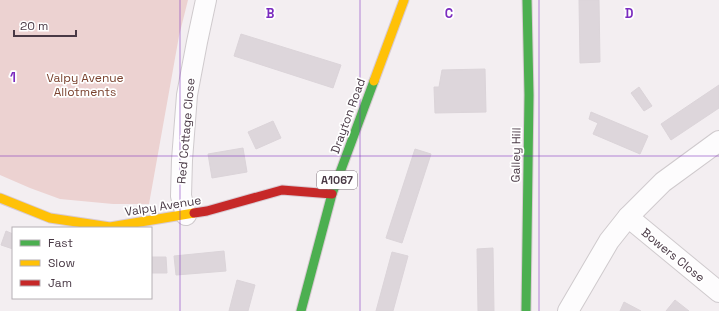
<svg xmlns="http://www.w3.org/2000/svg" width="719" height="311" viewBox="0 0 719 311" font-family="'Space Grotesk',sans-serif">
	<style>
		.green { fill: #ecd2d1 }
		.building { fill: #ddd6db; stroke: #dbd4d9 }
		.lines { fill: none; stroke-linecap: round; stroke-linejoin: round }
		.street-casing { stroke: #cfcacd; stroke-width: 22 }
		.fast-casing { stroke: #d8cad2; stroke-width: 11 }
		.slow-casing { stroke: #d8cad2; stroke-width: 11 }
		.jam-casing { stroke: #d8cad2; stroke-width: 11 }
		.street { stroke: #fdfcfd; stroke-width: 20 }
		.fast { stroke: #4caf50; stroke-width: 9 }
		.slow { stroke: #ffc107; stroke-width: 9 }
		.jam { stroke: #c62828; stroke-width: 9 }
		.grid { fill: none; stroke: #7b2cbf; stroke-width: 1; stroke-opacity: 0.55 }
		.labels { text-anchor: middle; stroke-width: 3.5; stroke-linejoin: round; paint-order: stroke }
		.shield { fill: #fff; stroke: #80747d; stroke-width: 1 }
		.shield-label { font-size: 11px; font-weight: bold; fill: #493945 }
		.park-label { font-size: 12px; fill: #7a422e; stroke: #fff }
		.street-label { font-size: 12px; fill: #493945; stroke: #fff }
		.grid-label { font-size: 13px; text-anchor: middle; font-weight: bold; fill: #7b2cbf; stroke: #fff; stroke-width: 3.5; stroke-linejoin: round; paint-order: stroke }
	</style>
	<rect width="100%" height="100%" fill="#f3eef1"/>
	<polygon class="green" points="0,0 188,0 179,36 149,204 113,204 60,199 30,188 0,175"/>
	<g class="building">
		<polygon points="579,0 599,0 600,62 580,63"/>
		<polygon points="241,34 341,65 333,88 234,56"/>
		<polygon points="485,69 486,112 435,113 434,87 439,87 442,70"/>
		<polygon points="719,85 719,108 671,140 661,124"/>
		<polygon points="639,87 652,106 644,111 631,93"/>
		<polygon points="591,112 648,136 640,154 593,134 598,123 589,119"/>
		<polygon points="273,121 281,138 256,149 248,132"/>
		<polygon points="243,148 247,172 212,178 208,154"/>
		<polygon points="415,149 431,154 402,243 386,238"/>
		<polygon points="6,231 13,234 13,249 1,245"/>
		<polygon points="493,248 494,311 478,311 477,249"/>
		<polygon points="224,251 226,271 176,275 174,256"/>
		<polygon points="392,252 408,256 393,311 376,311"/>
		<polygon points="151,257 166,257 167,273 151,273"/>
		<polygon points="237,280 255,285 248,311 229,311"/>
		<polygon points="675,300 689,311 666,311"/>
		<polygon points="624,302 641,311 620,311"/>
	</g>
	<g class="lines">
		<defs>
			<g id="street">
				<polyline points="186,215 181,196 182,160 187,95 197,42 206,0"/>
				<polyline points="628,217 719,292"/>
				<polyline points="568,311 609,241 628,217 663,182 719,141"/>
			</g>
			<g id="fast">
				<polyline points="301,311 332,194 374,81"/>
				<polyline points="526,311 529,95 527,0"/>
			</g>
			<g id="slow">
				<polyline points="374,81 404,0"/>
				<polyline points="0,198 50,218 110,227 194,213"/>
			</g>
			<polyline id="jam" points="194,213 207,211 282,190 332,194"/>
		</defs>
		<use href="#street" class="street-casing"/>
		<use href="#fast" class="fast-casing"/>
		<use href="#slow" class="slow-casing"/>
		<use href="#jam" class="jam-casing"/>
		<use href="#street" class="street"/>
		<use href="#fast" class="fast"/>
		<use href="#slow" class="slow"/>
		<use href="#jam" class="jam"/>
	</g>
	<path class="grid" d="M180 0V311M360 0V311M539 0V311M0 156H719"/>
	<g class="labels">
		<rect class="shield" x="317" y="171" width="40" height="18" rx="3"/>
		<g class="shield-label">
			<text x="337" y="184">A1067</text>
		</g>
		<g class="park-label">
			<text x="85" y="82">Valpy Avenue<tspan x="85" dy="14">Allotments</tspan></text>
		</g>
		<g class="street-label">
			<text transform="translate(348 116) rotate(-70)" y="4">Drayton Road</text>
			<text transform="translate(186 131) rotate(-85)" y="4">Red Cottage Close</text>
			<text transform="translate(516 155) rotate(-89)" y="4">Galley Hill</text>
			<text transform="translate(163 206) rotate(-9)" y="4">Valpy Avenue</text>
			<text transform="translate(673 255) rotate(39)" y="4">Bowers Close</text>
		</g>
	</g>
	<g class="grid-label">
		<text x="270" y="18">B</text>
		<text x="449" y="18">C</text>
		<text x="629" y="18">D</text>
		<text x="13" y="82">1</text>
	</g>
	<rect x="12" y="227" width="140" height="72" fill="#ffffff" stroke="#b6b0b5"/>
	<rect x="20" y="240" width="20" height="6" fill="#4caf50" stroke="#b6b0b5"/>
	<text x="48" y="247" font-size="12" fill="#493945">Fast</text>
	<rect x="20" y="260" width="20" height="6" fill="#ffc107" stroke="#b6b0b5"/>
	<text x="48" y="267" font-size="12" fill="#493945">Slow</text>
	<rect x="20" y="280" width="20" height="6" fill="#c62828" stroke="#b6b0b5"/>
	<text x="48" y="287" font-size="12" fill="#493945">Jam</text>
	<path d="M14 30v6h62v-6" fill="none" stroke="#493945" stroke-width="2"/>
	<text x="20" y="30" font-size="12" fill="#493945" stroke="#ffffff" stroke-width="3" paint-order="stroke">20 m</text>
</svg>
